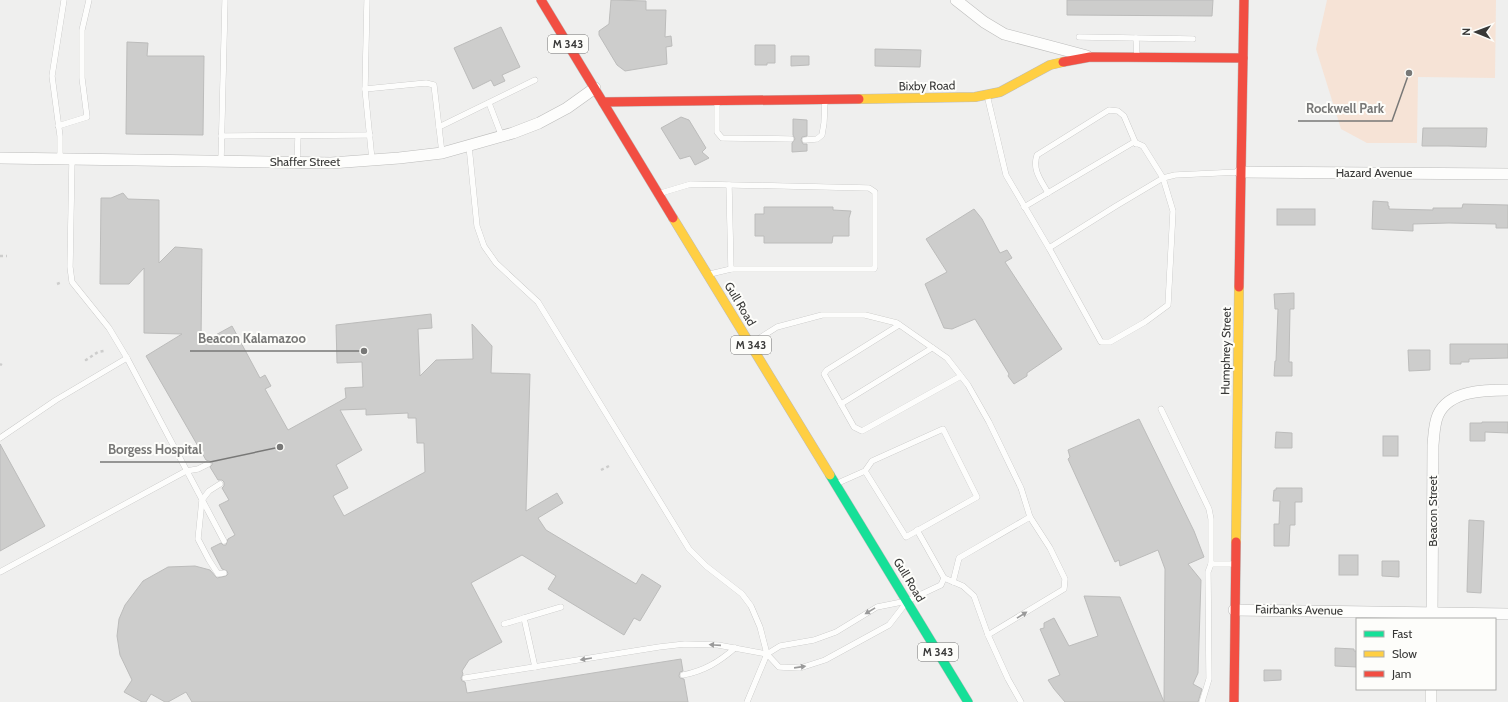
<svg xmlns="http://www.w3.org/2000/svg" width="1508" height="702" viewBox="0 0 1508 702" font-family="Cabin,sans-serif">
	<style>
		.green { fill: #f6e3d6 }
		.building { fill: #cdcdcc; stroke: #bcbcbb; fill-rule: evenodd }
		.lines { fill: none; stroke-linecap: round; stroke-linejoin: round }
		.lane-casing { stroke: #bcbcbb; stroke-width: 6 }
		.street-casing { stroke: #bcbcbb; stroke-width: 12 }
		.fast-casing { stroke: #bcbcbb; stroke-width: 10 }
		.slow-casing { stroke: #bcbcbb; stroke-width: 10 }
		.jam-casing { stroke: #bcbcbb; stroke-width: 10 }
		.path { stroke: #cdcdcc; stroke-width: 2.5; stroke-dasharray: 3 3; stroke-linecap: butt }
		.lane { stroke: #fdfdfc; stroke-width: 5.5 }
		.street { stroke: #fdfdfc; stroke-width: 11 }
		.fast { stroke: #16e098; stroke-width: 9 }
		.slow { stroke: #ffcf43; stroke-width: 9 }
		.jam { stroke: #f24e42; stroke-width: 9 }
		.oneway { fill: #9a9a9a }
		.labels { text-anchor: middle; stroke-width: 4; stroke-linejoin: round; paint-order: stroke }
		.shield { fill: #fdfdfa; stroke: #737372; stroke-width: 1 }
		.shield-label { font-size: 11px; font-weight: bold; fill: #383837 }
		.street-label { font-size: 12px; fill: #383837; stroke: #fdfdfa }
		.leader { fill: none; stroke: #787877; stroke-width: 1.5 }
		.callout-dot { fill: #787877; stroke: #fdfdfa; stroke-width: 1.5 }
		.callout-label { font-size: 13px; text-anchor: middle; font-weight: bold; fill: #787877; stroke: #fdfdfa; stroke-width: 4; stroke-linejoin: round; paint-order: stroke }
	</style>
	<rect width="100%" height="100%" fill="#efefee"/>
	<polygon class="green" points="1327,0 1496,0 1495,78 1418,77 1417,143 1367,143 1341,129 1316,49"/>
	<g class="building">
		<polygon points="611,0 646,1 646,10 666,10 665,37 671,36 672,46 666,47 667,64 625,71 617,65 599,35 599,31 609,24"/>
		<polygon points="1067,0 1213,0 1212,16 1067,15"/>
		<polygon points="501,27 520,67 502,75 505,81 494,86 491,80 473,89 454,48"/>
		<polygon points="127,42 148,43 147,56 204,56 203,135 126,134"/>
		<polygon points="755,45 775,45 775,63 767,63 767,65 755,65"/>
		<polygon points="875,49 921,50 920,67 875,66"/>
		<polygon points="791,56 809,56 809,65 791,66"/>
		<polygon points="681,117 689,120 706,148 702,152 709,158 695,165 690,156 680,159 661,128"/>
		<polygon points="793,119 807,120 807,136 802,137 801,140 803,144 807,144 807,151 792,152 792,143 795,139 793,135"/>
		<polygon points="1423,128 1487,128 1486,147 1448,146 1422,146"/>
		<path d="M123 193 128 199 159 200V263L175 247 202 249 201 343 232 326 260 378 265 375 271 386 265 389 288 430 346 398 345 388 363 387 362 362 337 363 336 325 431 314 432 328 418 329 420 376 436 360 473 359 472 324 492 346 491 373 530 374 526 511 557 493 563 503 538 518 546 530 636 584 642 574 661 586 640 621 634 618 624 635 548 589 556 576 522 555 471 583 502 642 469 660 462 671 463 674 461 678 462 681 465 682 467 693 681 659 683 671 680 672 679 676 680 678 684 679 688 702H192L186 692 168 702H165L151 694 146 702H142L124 692 132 680 120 655 117 636 119 619 125 605 143 581 168 567 195 566 210 570 217 578 226 576 228 574 227 571 222 569 211 548 221 543 223 545H226L228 539 235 535 219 505 229 500 222 488 224 486V482L222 480H218L210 467 212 465V462L206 460 146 356 182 334 144 333V268L129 284H100L101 198H111ZM366 409V415L408 413V418H416L417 443H424L425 472 344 516 333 496 348 488 336 465 362 450 340 410Z"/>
		<polygon points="1373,201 1388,202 1388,206 1389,206 1389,209 1433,210 1433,208 1462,208 1463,204 1508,205 1508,228 1496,228 1496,224 1449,223 1413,224 1413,231 1372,229"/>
		<polygon points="764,207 833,207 833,210 851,211 849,218 849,236 833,236 832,243 764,243 764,236 755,236 755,214 764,214"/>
		<polygon points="974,209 982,219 1000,253 1007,250 1012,258 1005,262 1062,349 1027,373 1027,376 1014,384 1008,376 1009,374 975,319 952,329 944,328 925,284 947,272 926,239"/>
		<rect x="1277" y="209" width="38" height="16"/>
		<polygon points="1294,293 1294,309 1290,309 1289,362 1292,362 1292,376 1274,376 1275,361 1276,361 1278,309 1275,309 1274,294"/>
		<polygon points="1450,344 1508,344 1508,358 1469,359 1469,362 1461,362 1461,364 1450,364"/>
		<polygon points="1408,350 1430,350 1430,370 1409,371"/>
		<polygon points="1139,419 1194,531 1204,557 1188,564 1201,580 1198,673 1193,684 1202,689 1198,702 1164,702 1165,569 1158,550 1120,566 1119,560 1115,562 1068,459 1070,457 1068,450"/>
		<polygon points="1482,422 1508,422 1508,433 1485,432 1485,441 1470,441 1470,423 1482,423"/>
		<polygon points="1276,432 1292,433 1292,448 1275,448"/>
		<rect x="1383" y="436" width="15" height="20"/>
		<polygon points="0,444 45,526 0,551"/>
		<polygon points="1276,488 1302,488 1302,502 1295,502 1295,525 1290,525 1289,546 1274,546 1274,524 1279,524 1280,501 1273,501 1274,490 1276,490"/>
		<polygon points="1469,520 1484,521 1481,593 1467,592"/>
		<rect x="1339" y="555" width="19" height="20"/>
		<polygon points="1382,561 1399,561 1399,577 1382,576"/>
		<polygon points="1084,596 1120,597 1164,702 1065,702 1054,689 1048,680 1060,675 1040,629 1044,628 1044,623 1054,618 1069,646 1098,636"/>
		<polygon points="1335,648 1354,649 1354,651 1357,651 1357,667 1335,666"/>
		<polygon points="1264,670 1281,670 1281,680 1264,681"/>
	</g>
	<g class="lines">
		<defs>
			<g id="lane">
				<polyline points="367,0 365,89 426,83 434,85 442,153"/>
				<polyline points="1079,37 1136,38 1137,57"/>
				<polyline points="1136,38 1193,39"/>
				<polyline points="365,89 372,160"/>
				<polyline points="987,95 1006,175 1049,248 1116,206 1163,178 1175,175 1239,172"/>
				<polyline points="717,101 717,132 722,138 791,139"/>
				<polyline points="489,103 502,137"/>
				<polyline points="58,126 87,117 82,78 82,30 89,0"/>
				<polyline points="439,127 535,80"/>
				<polyline points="221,136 370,135"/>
				<polyline points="805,140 817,139 822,135 824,123 825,100"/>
				<polyline points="469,146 477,226 484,246 496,263 538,302 689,549 706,566 742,594 751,606 760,627 767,654 779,667 800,668 825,660 889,625 906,603"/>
				<polyline points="60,159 60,136 52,76 64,0"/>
				<polyline points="72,159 70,267 72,282 109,328 127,358 224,541"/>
				<polyline points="221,161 225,0"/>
				<polyline points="297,162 298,136"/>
				<polyline points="729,185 731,269"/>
				<polyline points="661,193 691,184 869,188 875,192 875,267 874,269 731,269 710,274"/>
				<path d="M1048 193C1041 180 1032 170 1037 155L1109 110 1118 111 1124 116 1136 144"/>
				<polyline points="1024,207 1134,142 1143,146 1163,178 1173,211 1168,305 1145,322 1110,342 1101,342 1049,248"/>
				<polyline points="899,325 827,370 824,374 854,427 862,431 961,376"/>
				<polyline points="752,343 777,327 822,315 865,315 897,323 947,358 968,385 989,422 1021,488 1030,517 1050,548 1065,579 1064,589 988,635"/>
				<polyline points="841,404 932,348"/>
				<polyline points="1161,409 1209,509 1211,519 1211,564"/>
				<polyline points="0,438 56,400 127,358"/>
				<polyline points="838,483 865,471 906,537 977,497 943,429 872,461 865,471"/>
				<polyline points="220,484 209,491 202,500 198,539 209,560 218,574 224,573"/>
				<polyline points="0,572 186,471 198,469 208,464"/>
				<polyline points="944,578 963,586 974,596 988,635 1008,679 1021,702"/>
				<polyline points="953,582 959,558 1030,517"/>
				<polyline points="504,624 524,618"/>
				<polyline points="535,667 524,618 561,607"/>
				<path d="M683 675C704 671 719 662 735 648"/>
				<polyline points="465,678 659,647 685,644 718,645 767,654"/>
				<polyline points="747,702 767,654 780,646 814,640 836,632 877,607 907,601 941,585 944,578 917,530"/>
				<polyline points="1202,702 1209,679 1208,572 1211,564 1235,564"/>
			</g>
			<g id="street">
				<polyline points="956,0 984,22 1004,34 1087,56"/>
				<polyline points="0,158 331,163 399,158 442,153 513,133 539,123 567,108 595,88"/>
				<polyline points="1240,172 1508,174"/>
				<polyline points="1234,610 1508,614"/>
				<path d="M1432 619 1433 445C1434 435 1434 424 1438 415 1449 390 1486 390 1508 390"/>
				<polyline points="1431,702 1431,689"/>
			</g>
			<polyline id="fast" points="830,475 968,702"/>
			<g id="slow">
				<polyline points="859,99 975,97 1000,92 1050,65 1063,62"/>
				<polyline points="673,218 830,475"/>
				<polyline points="1236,542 1239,287"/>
			</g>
			<g id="jam">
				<polyline points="541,0 673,218"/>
				<polyline points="1063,62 1090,57 1243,58"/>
				<polyline points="603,102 859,99"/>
				<polyline points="1239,287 1244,0"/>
				<polyline points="1234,702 1236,542"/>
			</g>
		</defs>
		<use href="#lane" class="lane-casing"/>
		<use href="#street" class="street-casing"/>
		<use href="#fast" class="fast-casing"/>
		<use href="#slow" class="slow-casing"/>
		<use href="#jam" class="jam-casing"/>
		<g class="path">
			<polyline points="0,256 7,256"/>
			<polyline points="57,284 62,282"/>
			<polyline points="86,359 86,360 98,352 104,351"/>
			<polyline points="0,364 2,365"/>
			<polyline points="601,470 609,466"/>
		</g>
		<use href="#lane" class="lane"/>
		<use href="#street" class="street"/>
		<use href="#fast" class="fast"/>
		<use href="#slow" class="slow"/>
		<use href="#jam" class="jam"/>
	</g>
	<defs><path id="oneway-solid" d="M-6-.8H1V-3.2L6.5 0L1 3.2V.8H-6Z"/></defs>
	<g class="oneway">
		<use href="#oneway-solid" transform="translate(870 611) rotate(149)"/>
		<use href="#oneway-solid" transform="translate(1022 615) rotate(-32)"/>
		<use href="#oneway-solid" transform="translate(715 645) rotate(-176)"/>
		<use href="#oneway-solid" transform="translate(586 659) rotate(171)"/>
		<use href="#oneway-solid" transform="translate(800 667) rotate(-8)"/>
	</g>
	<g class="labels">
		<g class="shield">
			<rect x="548" y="35" width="40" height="18" rx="3"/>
			<rect x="731" y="336" width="40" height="18" rx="3"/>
			<rect x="918" y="643" width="40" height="18" rx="3"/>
		</g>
		<g class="shield-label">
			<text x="568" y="48">M 343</text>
			<text x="751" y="349">M 343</text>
			<text x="938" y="656">M 343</text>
		</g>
		<g class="street-label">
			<text transform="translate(927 86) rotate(-1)" y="4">Bixby Road</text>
			<text x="305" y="166">Shaffer Street</text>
			<text x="1374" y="177">Hazard Avenue</text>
			<text transform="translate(740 304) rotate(59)" y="4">Gull Road</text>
			<text transform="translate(1226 351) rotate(-89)" y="4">Humphrey Street</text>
			<text transform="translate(1433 511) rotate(-90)" y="4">Beacon Street</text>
			<text transform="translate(909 580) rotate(59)" y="4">Gull Road</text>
			<text transform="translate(1299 610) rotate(1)" y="4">Fairbanks Avenue</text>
		</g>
	</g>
	<path class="leader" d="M1409 73L1392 121H1298M364 351L314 351H190M280 447L210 462H100"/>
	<g class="callout-dot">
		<circle cx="1409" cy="73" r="4"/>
		<circle cx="364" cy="351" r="4"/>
		<circle cx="280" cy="447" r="4"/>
	</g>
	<g class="callout-label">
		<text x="1345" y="113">Rockwell Park</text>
		<text x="252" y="343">Beacon Kalamazoo</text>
		<text x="155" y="454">Borgess Hospital</text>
	</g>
	<rect x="1356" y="618" width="140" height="72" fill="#fdfdfa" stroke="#aeaeac"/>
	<rect x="1364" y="631" width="20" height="6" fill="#16e098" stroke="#aeaeac"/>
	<text x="1392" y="638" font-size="12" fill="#383837">Fast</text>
	<rect x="1364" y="651" width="20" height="6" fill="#ffcf43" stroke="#aeaeac"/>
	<text x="1392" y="658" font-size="12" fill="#383837">Slow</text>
	<rect x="1364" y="671" width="20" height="6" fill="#f24e42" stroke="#aeaeac"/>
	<text x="1392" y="678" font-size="12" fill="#383837">Jam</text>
	<g transform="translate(1476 32) rotate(271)" stroke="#fdfdfa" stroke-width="3" paint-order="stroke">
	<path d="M0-3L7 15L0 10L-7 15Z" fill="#383837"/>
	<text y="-6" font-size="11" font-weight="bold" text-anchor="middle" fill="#383837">N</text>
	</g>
</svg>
